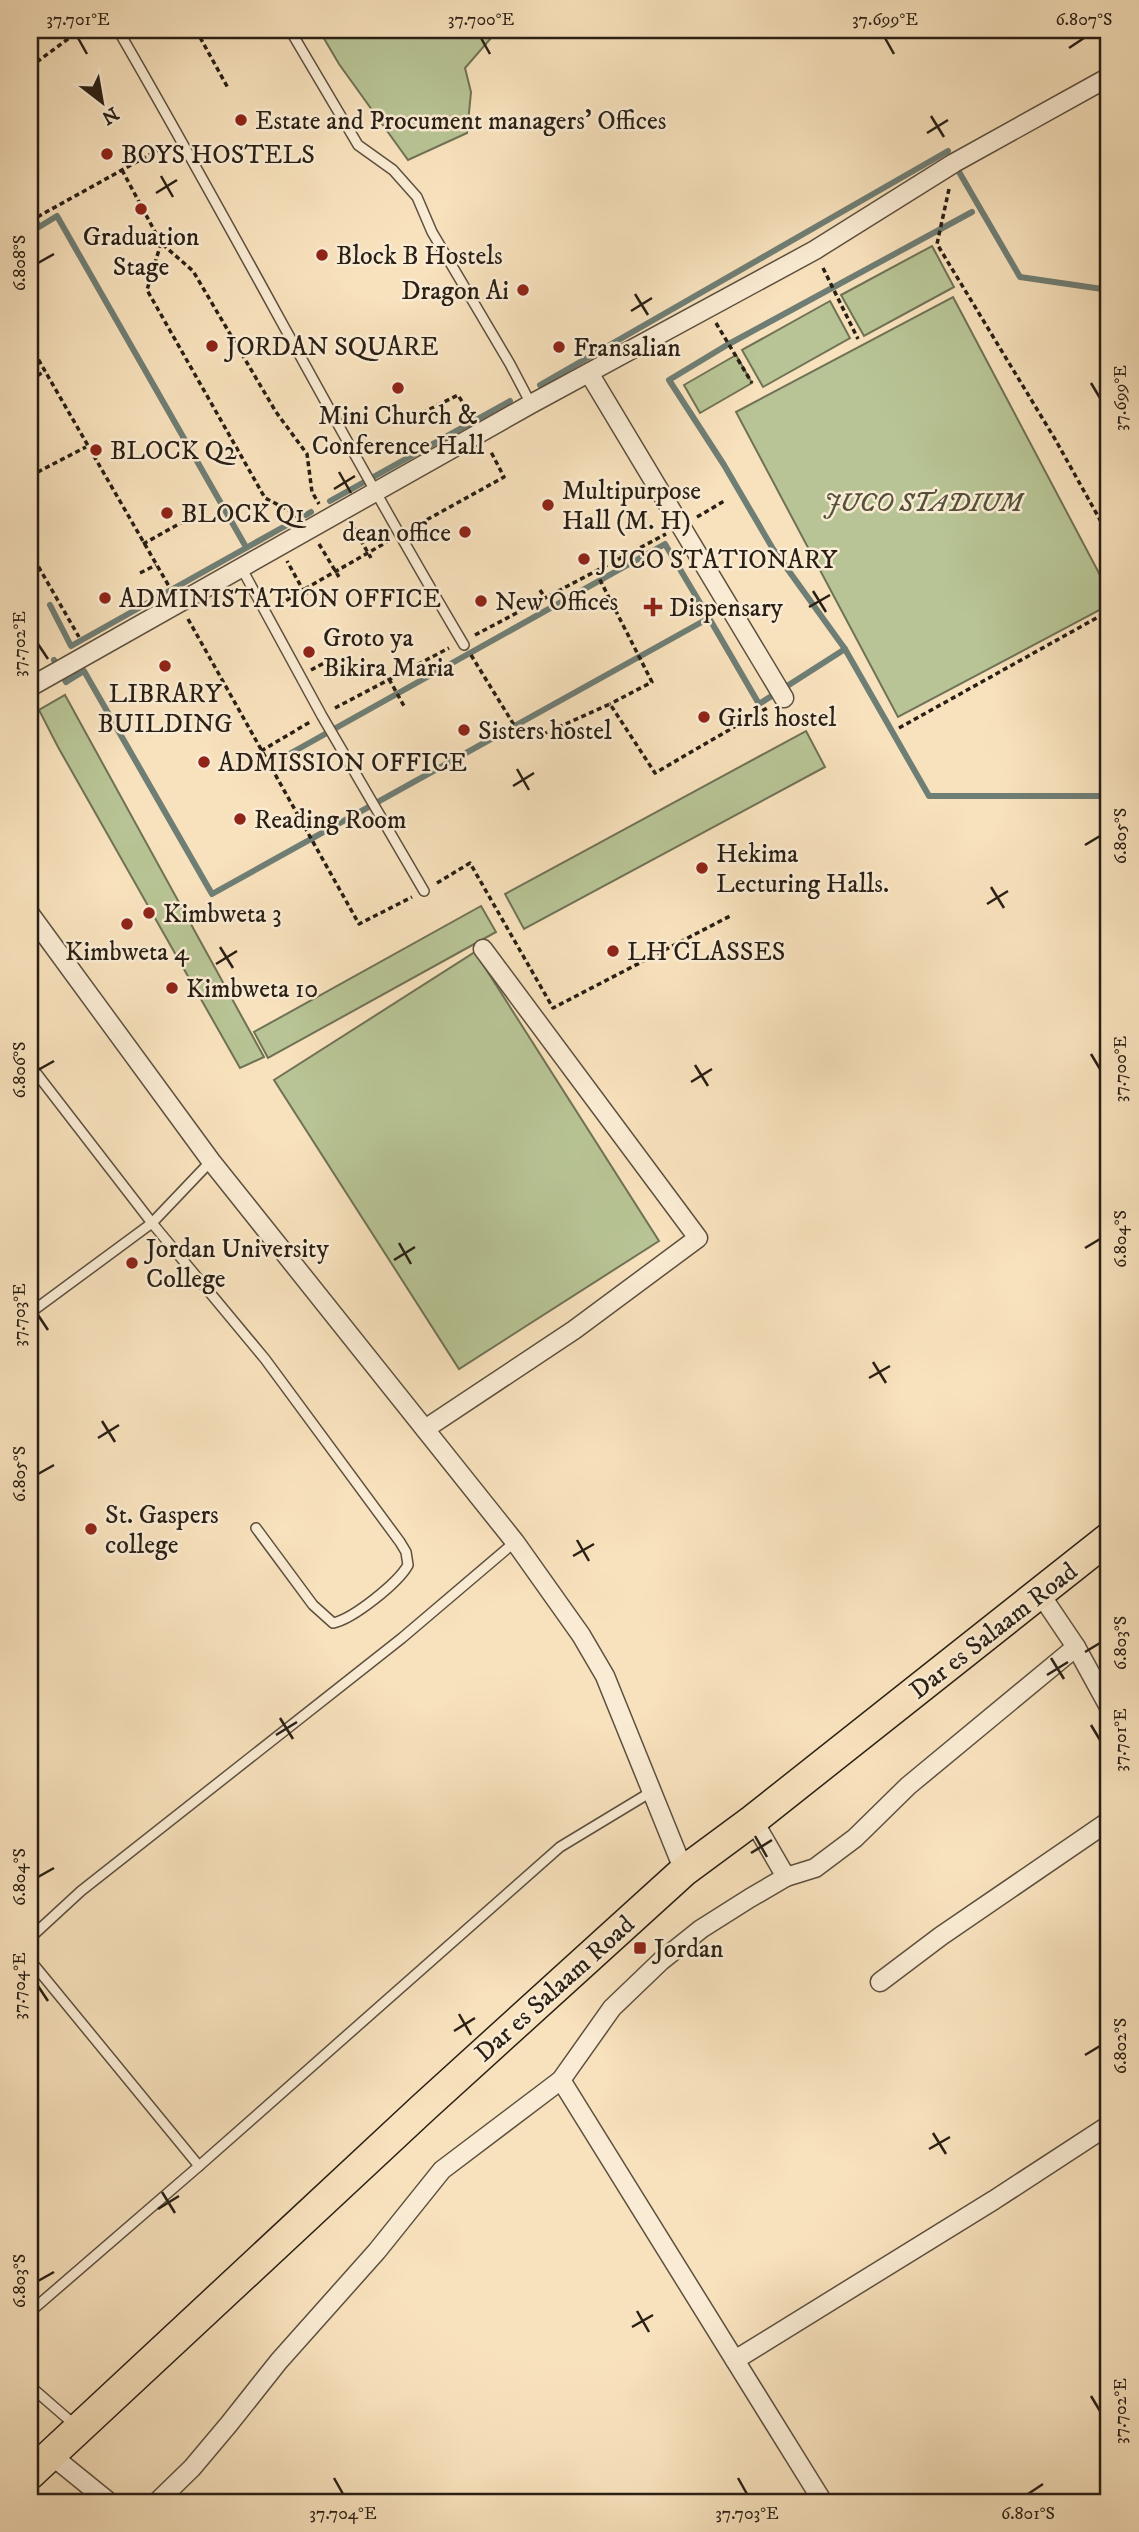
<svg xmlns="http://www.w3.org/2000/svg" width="1139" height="2532" viewBox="0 0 1139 2532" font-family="'IM FELL DW Pica',serif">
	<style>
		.green { fill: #b8c495; stroke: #707255; stroke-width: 2 }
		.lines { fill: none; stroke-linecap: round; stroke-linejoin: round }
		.stream { stroke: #6f7e75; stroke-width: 6 }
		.service-casing { stroke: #5d503f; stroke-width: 12 }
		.minor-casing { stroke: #5d503f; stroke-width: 21 }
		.trunk-casing { stroke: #291f15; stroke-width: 33 }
		.path { stroke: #291f15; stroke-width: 3.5; stroke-dasharray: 5 3.5; stroke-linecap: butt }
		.service { stroke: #faecd4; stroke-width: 9 }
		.minor { stroke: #faecd4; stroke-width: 18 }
		.trunk { stroke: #f8e2bd; stroke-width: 30 }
		.ticks { fill: none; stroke: #291f15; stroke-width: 2.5 }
		.poi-dot { fill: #8f2418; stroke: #faecd4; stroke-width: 2.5 }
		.labels { text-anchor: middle; stroke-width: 5; stroke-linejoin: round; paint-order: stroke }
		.poi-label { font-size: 26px; fill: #291f15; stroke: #faecd4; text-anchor: start }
		.park-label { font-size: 26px; font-style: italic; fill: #54513b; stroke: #faecd4 }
		.street-label { font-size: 26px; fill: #291f15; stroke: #faecd4 }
		.neatline { fill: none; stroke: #291f15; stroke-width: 2.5 }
		.ticks-label { font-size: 18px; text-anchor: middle; fill: #291f15 }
	</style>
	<rect width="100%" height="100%" fill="#f8e2bd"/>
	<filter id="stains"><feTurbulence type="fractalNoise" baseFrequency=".00286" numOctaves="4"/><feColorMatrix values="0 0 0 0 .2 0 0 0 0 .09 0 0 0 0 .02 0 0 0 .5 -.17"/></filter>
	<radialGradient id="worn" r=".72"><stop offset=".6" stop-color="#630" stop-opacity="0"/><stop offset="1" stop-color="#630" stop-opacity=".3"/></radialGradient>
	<g class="green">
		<polygon points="319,30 498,30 465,68 471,92 467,133 408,160 339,64"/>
		<polygon points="932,246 954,287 864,336 841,295"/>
		<polygon points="953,297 1109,592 1109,605 898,717 736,412"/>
		<polygon points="830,301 850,338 763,387 742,350"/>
		<polygon points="736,355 752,383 700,413 684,385"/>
		<polygon points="65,695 264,1057 240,1068 58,747 39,710"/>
		<polygon points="806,731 825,767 524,929 505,894"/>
		<polygon points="481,906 496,932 268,1058 254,1032"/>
		<polygon points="475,952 659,1241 459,1369 274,1080"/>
	</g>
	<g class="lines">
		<g class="stream">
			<polyline points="955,165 1020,277 1109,290"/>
			<polyline points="30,211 39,227 57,216 246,547"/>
			<polyline points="972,212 727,345 669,380 724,465 773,549 845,649 929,796 1109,796"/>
			<polyline points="540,385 948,151"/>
			<polyline points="330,501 510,401"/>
			<polyline points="306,515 311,512"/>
			<polyline points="50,605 71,646 287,525"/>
			<polyline points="54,660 66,682 84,671 212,894 709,618 759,704 845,649"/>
			<polyline points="284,757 665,544 709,618"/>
		</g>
		<defs>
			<g id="service">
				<path d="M118 30C236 233 344 443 464 645"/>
				<polyline points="290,30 358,145 393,170 417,197 432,232 510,364 531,404"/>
				<polyline points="242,569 322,716 424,891"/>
				<path d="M30 1065 152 1223 265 1359 400 1542 406 1552 408 1565C398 1583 353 1619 333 1623L313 1605 256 1528"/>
				<polyline points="30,1313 152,1223 211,1161"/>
				<polyline points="30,1938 81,1891 402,1638 515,1542"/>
				<polyline points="30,1960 199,2166"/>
				<polyline points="30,2312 199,2166 560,1847 651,1792"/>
				<polyline points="30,2386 76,2426"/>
			</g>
			<g id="minor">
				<polyline points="589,373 784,698"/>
				<polyline points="30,687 531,404 815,250 954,163 1109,77"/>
				<polyline points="30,914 211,1161 515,1542 581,1635 605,1676 684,1871"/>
				<polyline points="425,1429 574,1330 698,1238 483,949"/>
				<polyline points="1039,1592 1076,1647 1109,1707"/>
				<polyline points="753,1820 786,1877"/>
				<polyline points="880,1982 941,1936 1109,1821"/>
				<polyline points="561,2080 823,2502"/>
				<polyline points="735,2360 994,2200 1109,2125"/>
				<polyline points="51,2455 109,2502"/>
				<polyline points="157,2502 192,2468 229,2424 279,2361 377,2251 442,2170 561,2080 612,2008 661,1961 701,1929 750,1898 786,1877 815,1868 855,1838 908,1786 1076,1647"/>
			</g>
			<polyline id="trunk" points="30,2474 423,2108 684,1871 753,1820 1109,1538"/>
		</defs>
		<use href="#service" class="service-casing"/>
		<use href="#minor" class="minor-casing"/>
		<use href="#trunk" class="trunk-casing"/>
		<g class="path">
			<polyline points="196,30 228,88"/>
			<polyline points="30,67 80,30"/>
			<polyline points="122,170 161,243 193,271 276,412 307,454 312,492 319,504"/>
			<polyline points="949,189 937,244 1055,439 1109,536"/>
			<polyline points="30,221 169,144"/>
			<polyline points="161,243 147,290 265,498 292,512 295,518"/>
			<polyline points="823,268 858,339"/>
			<polyline points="716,323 752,383"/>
			<polyline points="30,345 170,588"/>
			<polyline points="30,380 45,371"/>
			<polyline points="407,419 408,420 458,395 471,416"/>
			<polyline points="30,476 86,447"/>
			<polyline points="697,517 726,500"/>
			<polyline points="352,525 371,558"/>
			<polyline points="412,528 504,477 490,450"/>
			<polyline points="143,544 186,520 188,523"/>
			<polyline points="319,544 339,577"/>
			<polyline points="30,552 79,637"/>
			<polyline points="596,572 652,682 610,704"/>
			<polyline points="140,573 156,565"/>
			<polyline points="540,590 545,598"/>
			<polyline points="307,595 303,590 387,542"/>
			<polyline points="279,605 303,590 287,561"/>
			<polyline points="188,619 359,924 412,897"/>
			<polyline points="475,635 666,534"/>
			<polyline points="471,655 522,738 532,739 610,704 655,773 767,708"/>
			<polyline points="311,670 326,662"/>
			<polyline points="389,679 404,706"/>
			<polyline points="335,708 449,648"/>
			<polyline points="899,728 1109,611"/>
			<polyline points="261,751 310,722"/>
			<polyline points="437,883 470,863 553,1008 732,915"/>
		</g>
		<use href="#service" class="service"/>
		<use href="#minor" class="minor"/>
		<use href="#trunk" class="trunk"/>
	</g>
	<path class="ticks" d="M78 38 87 54M481 38 490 54M885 38 894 54M1069 48 1084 38M931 116 944 137M927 133 948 120M161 176 173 197M156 193 177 180M38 263 54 254M635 294 648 315M631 311 652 298M1091 383 1100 398M339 472 351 493M334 489 355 476M813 591 826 612M809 607 830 595M38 644 48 659M517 769 529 790M513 786 534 773M1085 845 1100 836M991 887 1004 908M987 904 1008 891M220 947 233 968M216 964 237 951M1091 1054 1100 1069M695 1065 708 1086M38 1070 54 1061M691 1082 712 1069M399 1243 411 1264M1085 1248 1100 1239M394 1260 415 1247M38 1315 48 1330M873 1362 886 1383M869 1378 890 1366M102 1421 115 1442M98 1438 119 1425M38 1474 54 1465M577 1540 589 1561M573 1556 594 1544M1085 1652 1100 1643M1051 1658 1064 1679M1047 1675 1068 1662M280 1718 293 1739M1091 1725 1100 1740M276 1735 297 1722M755 1836 767 1857M751 1853 772 1840M38 1877 54 1868M38 1986 48 2001M459 2014 471 2035M454 2031 475 2018M1085 2055 1100 2046M933 2133 946 2154M929 2149 950 2137M162 2192 175 2213M158 2209 179 2196M38 2281 54 2272M637 2311 649 2332M632 2327 653 2315M1091 2396 1100 2411M334 2478 343 2494M738 2478 747 2494M1028 2494 1043 2484"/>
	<g class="poi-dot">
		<circle cx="241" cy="120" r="7"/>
		<circle cx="107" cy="154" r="7"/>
		<circle cx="141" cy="209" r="7"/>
		<circle cx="322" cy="255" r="7"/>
		<circle cx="523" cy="290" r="7"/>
		<circle cx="212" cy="346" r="7"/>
		<circle cx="559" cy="347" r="7"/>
		<circle cx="398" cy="388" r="7"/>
		<circle cx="96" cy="450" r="7"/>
		<circle cx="548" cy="505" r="7"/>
		<circle cx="167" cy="513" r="7"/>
		<circle cx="465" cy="532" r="7"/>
		<circle cx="584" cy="559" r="7"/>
		<circle cx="105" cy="598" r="7"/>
		<circle cx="481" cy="601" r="7"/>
		<path d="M649.5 596.5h7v7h7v7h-7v7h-7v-7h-7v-7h7z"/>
		<circle cx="309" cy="652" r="7"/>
		<circle cx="165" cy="666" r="7"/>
		<circle cx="704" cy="717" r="7"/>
		<circle cx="464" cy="730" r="7"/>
		<circle cx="204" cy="762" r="7"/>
		<circle cx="240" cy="819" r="7"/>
		<circle cx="702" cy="868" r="7"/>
		<circle cx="149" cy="913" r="7"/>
		<circle cx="127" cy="924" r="7"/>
		<circle cx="613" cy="951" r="7"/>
		<circle cx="172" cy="988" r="7"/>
		<circle cx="132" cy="1263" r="7"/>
		<circle cx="91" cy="1529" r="7"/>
		<rect x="633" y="1941" width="14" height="14" rx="3.5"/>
	</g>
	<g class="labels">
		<g class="poi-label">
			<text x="255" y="129">Estate and Procument managers' Offices</text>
			<text x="121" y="163">BOYS HOSTELS</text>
			<text x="141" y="245" text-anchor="middle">Graduation<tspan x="141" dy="30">Stage</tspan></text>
			<text x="336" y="264">Block B Hostels</text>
			<text x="509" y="299" text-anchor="end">Dragon Ai</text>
			<text x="226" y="355">JORDAN SQUARE</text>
			<text x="573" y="356">Fransalian</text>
			<text x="398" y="424" text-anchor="middle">Mini Church &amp;<tspan x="398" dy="30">Conference Hall</tspan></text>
			<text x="110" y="459">BLOCK Q2</text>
			<text x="562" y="499">Multipurpose<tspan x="562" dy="30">Hall (M. H)</tspan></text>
			<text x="181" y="522">BLOCK Q1</text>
			<text x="451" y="541" text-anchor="end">dean office</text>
			<text x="598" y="568">JUCO STATIONARY</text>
			<text x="119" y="607">ADMINISTATION OFFICE</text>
			<text x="495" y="610">New Offices</text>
			<text x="669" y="616">Dispensary</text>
			<text x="323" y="646">Groto ya<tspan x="323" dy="30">Bikira Maria</tspan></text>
			<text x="165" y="702" text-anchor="middle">LIBRARY<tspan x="165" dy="30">BUILDING</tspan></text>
			<text x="718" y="726">Girls hostel</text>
			<text x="478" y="739">Sisters hostel</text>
			<text x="218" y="771">ADMISSION OFFICE</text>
			<text x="254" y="828">Reading Room</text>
			<text x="716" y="862">Hekima<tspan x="716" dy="30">Lecturing Halls.</tspan></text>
			<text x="163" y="922">Kimbweta 3</text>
			<text x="127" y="960" text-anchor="middle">Kimbweta 4</text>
			<text x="627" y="960">LH CLASSES</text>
			<text x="186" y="997">Kimbweta 10</text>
			<text x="146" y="1257">Jordan University<tspan x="146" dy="30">College</tspan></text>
			<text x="105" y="1523">St. Gaspers<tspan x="105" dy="30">college</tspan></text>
			<text x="654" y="1957">Jordan</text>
		</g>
		<g class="park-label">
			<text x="923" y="511">JUCO STADIUM</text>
		</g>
		<g class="street-label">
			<text transform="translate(993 1630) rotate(-38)" y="9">Dar es Salaam Road</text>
			<text transform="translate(554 1988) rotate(-42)" y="9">Dar es Salaam Road</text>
		</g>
	</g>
	<rect width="1139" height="2532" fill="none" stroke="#f8e2bd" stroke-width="77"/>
	<g transform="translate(102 102) rotate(149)" stroke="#faecd4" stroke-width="5" paint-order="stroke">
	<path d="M0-5L12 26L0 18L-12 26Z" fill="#291f15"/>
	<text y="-10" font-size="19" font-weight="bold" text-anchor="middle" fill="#291f15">N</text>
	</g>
	<rect x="38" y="38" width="1062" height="2456" class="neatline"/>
	<g class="ticks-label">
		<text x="78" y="25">37.701°E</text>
		<text x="481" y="25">37.700°E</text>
		<text x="885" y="25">37.699°E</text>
		<text x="1084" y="25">6.807°S</text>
		<text transform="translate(19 263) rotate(-90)" y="6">6.808°S</text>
		<text transform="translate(1120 398) rotate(-90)" y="6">37.699°E</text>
		<text transform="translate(19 644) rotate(-90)" y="6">37.702°E</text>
		<text transform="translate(1120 836) rotate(-90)" y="6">6.805°S</text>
		<text transform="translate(1120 1069) rotate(-90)" y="6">37.700°E</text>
		<text transform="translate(19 1070) rotate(-90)" y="6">6.806°S</text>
		<text transform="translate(1120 1239) rotate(-90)" y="6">6.804°S</text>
		<text transform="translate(19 1315) rotate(-90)" y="6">37.703°E</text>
		<text transform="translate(19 1474) rotate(-90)" y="6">6.805°S</text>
		<text transform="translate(1120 1643) rotate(-90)" y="6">6.803°S</text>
		<text transform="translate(1120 1740) rotate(-90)" y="6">37.701°E</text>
		<text transform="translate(19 1877) rotate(-90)" y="6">6.804°S</text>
		<text transform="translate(19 1986) rotate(-90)" y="6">37.704°E</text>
		<text transform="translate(1120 2046) rotate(-90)" y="6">6.802°S</text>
		<text transform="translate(19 2281) rotate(-90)" y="6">6.803°S</text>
		<text transform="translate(1120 2411) rotate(-90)" y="6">37.702°E</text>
		<text x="343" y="2519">37.704°E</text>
		<text x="747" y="2519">37.703°E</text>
		<text x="1028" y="2519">6.801°S</text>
	</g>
	<rect width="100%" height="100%" filter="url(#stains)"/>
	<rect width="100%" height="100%" fill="url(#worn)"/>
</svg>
